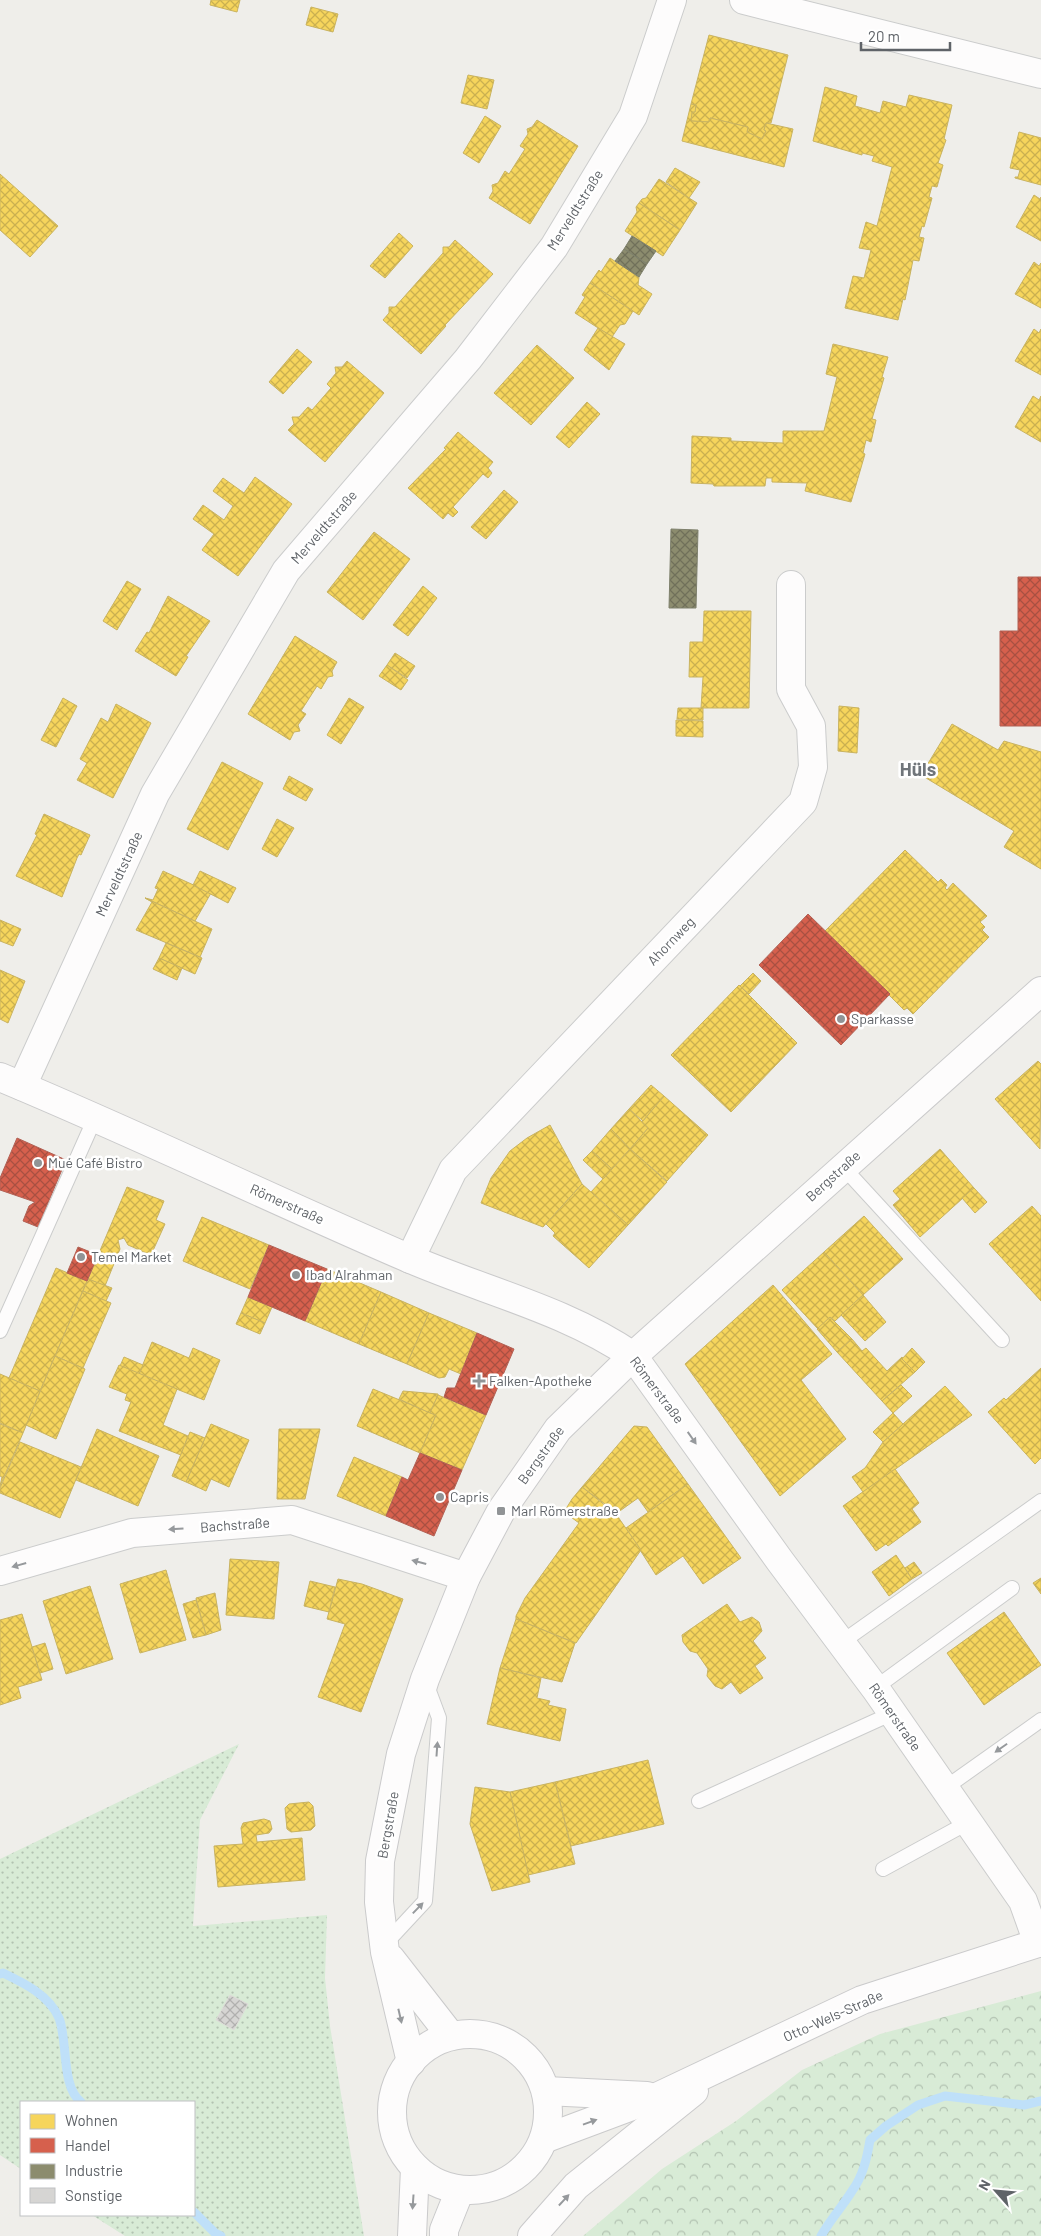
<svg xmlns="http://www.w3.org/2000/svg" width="1041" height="2236" viewBox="0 0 1041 2236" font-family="Barlow,sans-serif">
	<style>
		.grass { fill: url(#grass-dots) }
		.forest { fill: url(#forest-crowns) }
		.homes { fill: url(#homes-cross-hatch); stroke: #c9b360 }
		.shops { fill: url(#shops-cross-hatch); stroke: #b26155 }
		.industry { fill: url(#industry-cross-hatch); stroke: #7e806c }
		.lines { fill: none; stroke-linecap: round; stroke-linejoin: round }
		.stream { stroke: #bfe0f9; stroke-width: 9 }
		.building { fill: url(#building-cross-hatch); stroke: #deddd9 }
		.service-casing { stroke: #cbcccc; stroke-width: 16 }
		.minor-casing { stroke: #cbcccc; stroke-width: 30 }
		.secondary-casing { stroke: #cacacb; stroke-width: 30 }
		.service { stroke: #fdfcfc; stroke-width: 14 }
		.minor { stroke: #fdfcfc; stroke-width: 28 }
		.secondary { stroke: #fdfcfc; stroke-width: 28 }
		.oneway { fill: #96999c }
		.poi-dot { fill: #919496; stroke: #fff; stroke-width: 2 }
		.labels { text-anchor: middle; stroke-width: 5; stroke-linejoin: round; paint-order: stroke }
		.street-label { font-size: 14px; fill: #5f6368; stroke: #fff }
		.poi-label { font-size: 14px; fill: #5f6368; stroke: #fff; text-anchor: start }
		.district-label { font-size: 19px; font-weight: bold; fill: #70757a; stroke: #fff }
	</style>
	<defs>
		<pattern id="grass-dots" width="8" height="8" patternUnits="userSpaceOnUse" patternTransform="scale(1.25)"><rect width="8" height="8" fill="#d8ebd6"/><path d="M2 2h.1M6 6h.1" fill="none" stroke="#b2c2b1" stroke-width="1.8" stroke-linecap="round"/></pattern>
		<pattern id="forest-crowns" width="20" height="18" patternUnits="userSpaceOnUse" patternTransform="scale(1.25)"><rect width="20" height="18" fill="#d8ebd6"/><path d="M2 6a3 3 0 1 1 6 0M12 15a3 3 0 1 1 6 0" fill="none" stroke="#b2c2b1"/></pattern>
		<pattern id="homes-cross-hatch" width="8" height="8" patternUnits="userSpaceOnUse" patternTransform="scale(1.25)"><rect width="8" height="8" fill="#f6d55c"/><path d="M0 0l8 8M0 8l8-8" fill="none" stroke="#cab050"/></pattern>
		<pattern id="shops-cross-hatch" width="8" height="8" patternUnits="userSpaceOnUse" patternTransform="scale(1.25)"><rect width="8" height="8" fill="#d6604d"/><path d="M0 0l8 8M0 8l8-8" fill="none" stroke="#a85042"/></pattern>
		<pattern id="industry-cross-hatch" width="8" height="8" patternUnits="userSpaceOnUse" patternTransform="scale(1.25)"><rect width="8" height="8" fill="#8c8c6e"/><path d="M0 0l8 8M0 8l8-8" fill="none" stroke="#70705a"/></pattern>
		<pattern id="building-cross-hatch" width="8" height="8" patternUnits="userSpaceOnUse" patternTransform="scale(1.25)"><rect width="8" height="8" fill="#d6d5d3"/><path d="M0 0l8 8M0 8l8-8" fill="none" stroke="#b1b0af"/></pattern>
	</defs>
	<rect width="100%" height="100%" fill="#efeeea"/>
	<polygon class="grass" points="239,1744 200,1820 193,1926 327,1915 325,1978 330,2026 364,2236 125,2236 92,2215 194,2215 194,2102 21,2102 21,2169 0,2155 0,1859"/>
	<polygon class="forest" points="1041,1991 1041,2236 583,2236 662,2169 736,2121 802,2070 880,2034"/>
	<g class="homes">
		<polygon points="211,0 240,0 237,12 210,5"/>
		<polygon points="311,7 338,14 333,32 306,25"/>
		<polygon points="709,35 788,55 771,123 766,123 764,130 766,131 762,139 747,132 748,127 710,118 709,122 691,121 692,112 695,112 696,105 691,104"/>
		<polygon points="468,75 494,80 487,109 461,103"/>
		<polygon points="825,87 857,96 855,106 880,113 883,101 906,107 909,95 952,105 944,139 946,140 938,163 943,165 937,187 932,186 929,197 932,198 924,227 922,226 919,237 924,238 919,261 913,260 905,300 903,299 898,320 845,308 853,276 864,278 871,250 859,248 866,222 877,226 892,167 872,161 874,156 862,153 862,155 813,141"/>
		<polygon points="691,104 696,105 695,112 692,112 691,121 709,122 710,118 748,127 747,132 762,139 766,131 764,130 766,123 793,129 784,167 682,141"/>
		<polygon points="485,116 501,126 479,163 463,153"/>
		<polygon points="537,120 578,146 530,224 489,198 493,191 492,185 498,183 505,171 509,174 525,149 520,146 528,134 527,129 532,127"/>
		<polygon points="1019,132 1041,138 1041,185 1015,178 1015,177 1018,177 1020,170 1010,168"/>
		<polygon points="675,168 700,182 689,198 666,182"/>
		<polygon points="0,174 58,226 30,257 0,230"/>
		<polygon points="659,179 697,203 680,230 639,203 642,199 646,198"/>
		<polygon points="1034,195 1040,199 1041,197 1041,241 1016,227"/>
		<polygon points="639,203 680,230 663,256 625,231 637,212 636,207"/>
		<polygon points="399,233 413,246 385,278 370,266"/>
		<polygon points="455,240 493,274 445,325 446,326 421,354 383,320 389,313 389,307 395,307 443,253 443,247 449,247"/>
		<polygon points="610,258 639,277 638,285 652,294 639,315 590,283 599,270 601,272"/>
		<polygon points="1034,262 1039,266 1041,263 1041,308 1015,294"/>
		<polygon points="590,283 633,311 625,324 620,325 612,337 575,313 585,297 582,295"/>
		<polygon points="598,328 625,344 609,370 584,350"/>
		<polygon points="1034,329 1039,333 1041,329 1041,375 1015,361"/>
		<polygon points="833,344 888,357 882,377 884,378 872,419 876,420 871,442 866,440 863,453 865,454 851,502 805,491 807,483 772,482 772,478 766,478 765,486 714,486 713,484 691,483 692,436 731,438 731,441 783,443 783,431 824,431 837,377 826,374"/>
		<polygon points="537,345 574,378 531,425 494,393"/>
		<polygon points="297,349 312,362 283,394 269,382"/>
		<polygon points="347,361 384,393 325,462 288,430 294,424 292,417 299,417 308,407 312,410 331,388 327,384 336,373 335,367 342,367"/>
		<polygon points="1033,396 1039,400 1041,396 1041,442 1015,427"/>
		<polygon points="587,402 600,414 569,448 556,437"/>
		<polygon points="458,432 493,462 488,468 492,473 488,478 483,474 453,507 458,512 453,517 448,513 443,519 408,488 446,449 444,448"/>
		<polygon points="255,477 292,504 238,576 202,550 214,534 193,519 203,505 224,520 233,506 213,491 223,478 244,493"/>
		<polygon points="504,490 518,502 486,539 471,527"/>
		<polygon points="374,532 410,559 363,620 327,592"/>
		<polygon points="127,581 141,589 117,630 103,621"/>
		<polygon points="423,586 437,598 408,636 393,625"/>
		<polygon points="168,596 210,621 186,656 188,657 176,676 135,651 147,632 149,633"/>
		<polygon points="704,611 751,611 749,708 701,708 703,677 689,677 690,642 703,642"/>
		<polygon points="295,636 337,662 332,671 333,676 328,677 321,689 317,686 301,711 306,714 298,725 300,731 294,732 290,740 248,714"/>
		<polygon points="395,653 415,666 407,678 387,665"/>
		<polygon points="387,665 408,680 401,690 379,676"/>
		<polygon points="63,698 77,706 56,747 41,740"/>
		<polygon points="349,698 364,707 341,744 327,735"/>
		<polygon points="116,704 151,723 113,798 77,780 87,763 80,759 101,718 108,722"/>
		<polygon points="839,706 859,708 857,753 838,751"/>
		<polygon points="678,708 703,708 703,720 677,719"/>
		<polygon points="676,720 703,721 703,737 676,736"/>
		<polygon points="952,724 998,750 1004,741 1041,752 1041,869 1004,847 1014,831 921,775"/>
		<polygon points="222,762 263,783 228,850 187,829"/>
		<polygon points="289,776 313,789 306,801 283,789"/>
		<polygon points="44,814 90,835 81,855 79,854 77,858 62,897 16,876 37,835 35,834"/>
		<polygon points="277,819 294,828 277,857 262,849"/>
		<polygon points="905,850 938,882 941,879 947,885 945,888 947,890 953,883 987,916 980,922 985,927 982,930 989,937 913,1014 907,1008 904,1010 825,931"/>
		<polygon points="163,871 211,893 195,921 145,898 153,900 158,889 155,888"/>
		<polygon points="200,871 236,888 228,903 193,885"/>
		<polygon points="145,898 212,929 200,957 136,930 152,902"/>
		<polygon points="0,920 21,929 13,946 0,941"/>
		<polygon points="166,943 202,958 195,974 159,958"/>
		<polygon points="159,958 182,968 177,980 153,969"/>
		<polygon points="0,970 25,981 8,1023 0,1019"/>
		<polygon points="753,973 761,981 749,994 740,986"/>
		<polygon points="739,985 797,1043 731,1112 671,1055"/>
		<polygon points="1038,1061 1041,1064 1040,1149 995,1099"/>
		<polygon points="651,1085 664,1096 643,1121 629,1109"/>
		<polygon points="664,1096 708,1135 667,1181 630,1149 648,1128 642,1122 643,1121"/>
		<polygon points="629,1109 648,1128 630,1149 611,1129"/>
		<polygon points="550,1125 582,1184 543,1227 481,1203 491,1178 510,1151 527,1138"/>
		<polygon points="611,1129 630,1149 612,1169 592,1151"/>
		<polygon points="630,1149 667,1182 628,1225 591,1192"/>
		<polygon points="940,1149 974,1188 920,1237 893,1205 900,1199 893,1191"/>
		<polygon points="592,1151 612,1169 603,1179 583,1160"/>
		<polygon points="582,1184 628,1225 589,1268 553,1236 555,1233 546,1224"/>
		<polygon points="127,1187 164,1201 156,1220 165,1224 151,1255 128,1245 124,1238 118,1240 120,1249 105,1286 88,1279"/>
		<polygon points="974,1188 987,1202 975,1213 962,1198"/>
		<polygon points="1032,1206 1041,1216 1041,1301 989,1244"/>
		<polygon points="864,1216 903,1259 863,1295 824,1252"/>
		<polygon points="202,1217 269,1245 250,1289 183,1261"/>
		<polygon points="824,1252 863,1295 835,1321 830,1317 818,1329 782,1290"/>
		<polygon points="56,1268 87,1281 40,1391 9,1378"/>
		<polygon points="327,1269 381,1292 359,1344 305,1321"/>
		<polygon points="88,1279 112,1288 106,1301 83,1291"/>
		<polygon points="773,1285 832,1354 801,1380 846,1439 780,1496 685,1364"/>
		<polygon points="83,1291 111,1303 83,1368 55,1356"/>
		<polygon points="381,1292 429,1313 407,1364 359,1344"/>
		<polygon points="863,1295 886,1322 865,1341 841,1315"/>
		<polygon points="248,1297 272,1307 265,1323 241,1313"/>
		<polygon points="241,1313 265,1323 260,1334 236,1324"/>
		<polygon points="429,1313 477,1333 461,1374 449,1369 445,1377 439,1378 407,1364"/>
		<polygon points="830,1317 852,1339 837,1352 817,1329"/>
		<polygon points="852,1339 862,1351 866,1348 887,1371 902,1357 915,1372 882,1401 837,1352"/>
		<polygon points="152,1342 189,1358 193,1348 220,1360 204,1400 139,1374"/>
		<polygon points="912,1348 925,1362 915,1372 902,1359"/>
		<polygon points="55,1356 85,1369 56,1439 26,1425"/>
		<polygon points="124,1357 143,1365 139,1374 120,1366"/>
		<polygon points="119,1365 177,1389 163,1425 188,1436 181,1455 119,1431 131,1402 125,1400 127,1394 109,1387"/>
		<polygon points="1041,1368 1041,1458 1035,1464 988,1412 1004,1398 1006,1400"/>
		<polygon points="0,1374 40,1391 23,1433 0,1423"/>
		<polygon points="901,1385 912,1396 893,1413 882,1401"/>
		<polygon points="945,1386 972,1415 863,1492 852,1477 865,1468 883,1442"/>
		<polygon points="373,1389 436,1415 420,1453 357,1426"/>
		<polygon points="403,1391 438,1394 438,1395 430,1413 399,1399"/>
		<polygon points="438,1395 486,1415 462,1470 420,1453 436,1415 430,1413"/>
		<polygon points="893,1413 903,1424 883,1442 873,1432"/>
		<polygon points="0,1424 23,1433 0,1486 2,1477 0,1476"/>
		<polygon points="211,1424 249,1440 229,1487 211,1479 206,1491 186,1482"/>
		<polygon points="634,1426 647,1427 688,1484 648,1512 638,1498 617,1513 582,1487"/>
		<polygon points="97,1429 159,1456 138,1506 76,1480"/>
		<polygon points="279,1429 320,1429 305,1499 277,1499"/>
		<polygon points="190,1432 205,1438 186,1482 172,1476"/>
		<polygon points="20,1442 81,1467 60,1518 0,1493 0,1488"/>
		<polygon points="354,1457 402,1477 386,1516 337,1496"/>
		<polygon points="895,1469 919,1503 912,1509 921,1522 888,1546 886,1544 876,1551 843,1506"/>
		<polygon points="688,1484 741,1558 703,1584 683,1556 656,1575 626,1528"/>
		<polygon points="582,1487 616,1514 641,1550 576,1643 516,1619 516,1616 525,1598 579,1523 564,1512 572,1499"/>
		<polygon points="896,1555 912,1579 889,1596 872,1572"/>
		<polygon points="230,1559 279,1562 274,1619 226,1615"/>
		<polygon points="914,1562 922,1573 912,1579 905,1568"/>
		<polygon points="166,1570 186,1640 140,1653 120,1584"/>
		<polygon points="1041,1578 1041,1594 1033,1583"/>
		<polygon points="338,1579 362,1584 403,1599 361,1712 318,1697 345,1624 327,1619"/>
		<polygon points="310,1581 335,1587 329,1612 304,1606"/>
		<polygon points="90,1586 113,1659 66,1674 43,1601"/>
		<polygon points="215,1593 221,1630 206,1635 196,1598"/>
		<polygon points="196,1600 206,1635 193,1638 183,1604"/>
		<polygon points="727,1604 740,1622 752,1617 759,1622 762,1631 753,1641 766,1658 755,1666 763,1678 740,1694 731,1682 722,1689 715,1686 707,1676 708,1669 697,1653 690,1651 683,1642 682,1635"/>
		<polygon points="1004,1612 1041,1665 984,1705 947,1653"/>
		<polygon points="22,1614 42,1680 18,1687 21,1698 0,1705 0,1620"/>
		<polygon points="516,1619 575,1643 562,1682 500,1668"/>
		<polygon points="45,1643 53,1669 40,1673 32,1647"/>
		<polygon points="500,1668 541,1678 537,1698 550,1701 548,1705 566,1709 560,1741 487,1724"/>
		<polygon points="648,1760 664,1824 571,1846 555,1782"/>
		<polygon points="555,1782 575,1864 528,1875 510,1792"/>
		<polygon points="475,1787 510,1792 530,1882 492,1891 470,1824"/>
		<polygon points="309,1802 313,1806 315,1826 311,1830 291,1832 287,1829 285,1808 289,1804"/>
		<polygon points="264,1819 270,1821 272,1829 269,1833 256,1835 257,1842 302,1838 305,1880 218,1887 214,1846 243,1844 241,1828 243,1823"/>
	</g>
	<g class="shops">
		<polygon points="1018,577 1041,577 1041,726 1000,726 1000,631 1018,631"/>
		<polygon points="808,914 890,994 841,1045 759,965"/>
		<polygon points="17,1138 66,1160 38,1227 23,1221 29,1206 35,1202 0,1190 0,1178"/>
		<polygon points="269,1245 327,1269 305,1321 248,1297"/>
		<polygon points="78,1247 98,1255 87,1281 67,1273"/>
		<polygon points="477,1333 514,1349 486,1415 444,1397 447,1388 455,1388"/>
		<polygon points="420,1453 462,1470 434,1536 386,1516 402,1477 408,1480"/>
	</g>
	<g class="industry">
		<polygon points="632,236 656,251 647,264 624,249"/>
		<polygon points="624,249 647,264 639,277 615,261"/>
		<polygon points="671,529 698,530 696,608 669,608"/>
	</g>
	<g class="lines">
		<g class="stream">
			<path d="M0 1974 3 1973C24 1983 49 1995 59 2018 68 2041 61 2087 81 2102"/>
			<polyline points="194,2212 215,2233 221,2236"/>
			<path d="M821 2236C830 2220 842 2207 852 2191 863 2176 867 2158 870 2140L886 2126 918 2105 945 2096 1024 2105 1041 2101"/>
		</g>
	</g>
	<polygon class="building" points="230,1995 248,2004 234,2030 216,2020"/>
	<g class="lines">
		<defs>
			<g id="service">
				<polyline points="843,1167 1002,1340"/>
				<polyline points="0,1331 95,1118"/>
				<polyline points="842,1642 1041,1501"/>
				<polyline points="875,1688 1012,1588"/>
				<polyline points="945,1788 1041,1720"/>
				<polyline points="699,1801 893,1713"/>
				<polyline points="883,1869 969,1822"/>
				<polyline points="385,1944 425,1901 439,1718 426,1683"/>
			</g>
			<g id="minor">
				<polyline points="744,0 1041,74"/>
				<polyline points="22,1086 155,794 286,571 468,359 554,247 633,116 672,0"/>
				<polyline points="410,1259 453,1170 803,802 813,767 811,726 791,689 791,585"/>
				<polyline points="633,1356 780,1561 875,1688 1023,1901 1038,1943"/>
				<polyline points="0,1571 132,1533 292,1520 466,1577"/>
			</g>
			<g id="secondary">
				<path d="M0 1077C137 1134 271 1199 408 1258 484 1291 564 1309 633 1356"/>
				<polyline points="391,1959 451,2036"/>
				<circle cx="470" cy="2112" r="78"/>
				<polyline points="411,2062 385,1952 379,1902 380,1861 401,1754 425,1679 466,1577 501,1511 558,1429 633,1356 1041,991"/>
				<polyline points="546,2091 647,2096"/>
				<polyline points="544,2139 659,2096 862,2000 1041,1942"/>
				<polyline points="412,2236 415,2168"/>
				<polyline points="444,2236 444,2230 460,2190"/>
				<polyline points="532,2236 576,2186 694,2091"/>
			</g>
		</defs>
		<use href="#service" class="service-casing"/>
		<use href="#minor" class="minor-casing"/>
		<use href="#secondary" class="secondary-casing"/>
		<use href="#service" class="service"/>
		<use href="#minor" class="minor"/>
		<use href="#secondary" class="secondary"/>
	</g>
	<defs><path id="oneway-solid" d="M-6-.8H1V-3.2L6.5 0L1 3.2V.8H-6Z" transform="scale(1.25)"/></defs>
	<g class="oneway">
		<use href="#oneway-solid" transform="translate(692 1438) rotate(55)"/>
		<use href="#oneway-solid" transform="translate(176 1529) rotate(176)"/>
		<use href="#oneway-solid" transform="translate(419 1562) rotate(-165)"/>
		<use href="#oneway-solid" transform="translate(19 1565) rotate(164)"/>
		<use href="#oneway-solid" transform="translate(1001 1748) rotate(145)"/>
		<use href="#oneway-solid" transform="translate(437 1749) rotate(-86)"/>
		<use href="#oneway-solid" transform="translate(418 1908) rotate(-46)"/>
		<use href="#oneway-solid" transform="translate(400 2016) rotate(77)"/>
		<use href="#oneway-solid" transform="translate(590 2122) rotate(-20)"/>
		<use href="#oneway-solid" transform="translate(564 2200) rotate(-47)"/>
		<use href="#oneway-solid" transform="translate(413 2202) rotate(94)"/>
	</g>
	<g class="poi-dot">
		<circle cx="841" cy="1019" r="5"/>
		<circle cx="38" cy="1163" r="5"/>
		<circle cx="81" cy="1257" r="5"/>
		<circle cx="296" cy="1275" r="5"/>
		<path d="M476.5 1373.5h5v5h5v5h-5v5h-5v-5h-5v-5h5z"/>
		<circle cx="440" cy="1497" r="5"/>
		<rect x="496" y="1506" width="10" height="10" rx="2.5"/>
	</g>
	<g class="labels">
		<g class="street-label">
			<text transform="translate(575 210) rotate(-58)" y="5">Merveldtstraße</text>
			<text transform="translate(324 527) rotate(-49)" y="5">Merveldtstraße</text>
			<text transform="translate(119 874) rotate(-65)" y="5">Merveldtstraße</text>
			<text transform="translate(671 941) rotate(-46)" y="5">Ahornweg</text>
			<text transform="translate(833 1176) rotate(-42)" y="5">Bergstraße</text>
			<text transform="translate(287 1204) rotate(24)" y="5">Römerstraße</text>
			<text transform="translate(657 1390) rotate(53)" y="5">Römerstraße</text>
			<text transform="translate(541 1455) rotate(-54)" y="5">Bergstraße</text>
			<text transform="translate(235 1525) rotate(-4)" y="5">Bachstraße</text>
			<text transform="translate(895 1717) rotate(55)" y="5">Römerstraße</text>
			<text transform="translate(388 1825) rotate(-80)" y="5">Bergstraße</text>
			<text transform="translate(833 2016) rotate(-24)" y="5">Otto-Wels-Straße</text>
		</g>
		<g class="poi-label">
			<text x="851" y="1024">Sparkasse</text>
			<text x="48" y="1168">Mué Café Bistro</text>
			<text x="91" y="1262">Temel Market</text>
			<text x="306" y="1280">Ibad Alrahman</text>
			<text x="489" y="1386">Falken-Apotheke</text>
			<text x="450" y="1502">Capris</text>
			<text x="511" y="1516">Marl Römerstraße</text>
		</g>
		<g class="district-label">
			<text x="918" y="776">Hüls</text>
		</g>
	</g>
	<rect x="20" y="2101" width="175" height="115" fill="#ffffff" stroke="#bfc1c3"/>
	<rect x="30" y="2114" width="25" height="15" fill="#f6d55c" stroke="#bfc1c3"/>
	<text x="65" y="2126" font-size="15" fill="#5f6368">Wohnen</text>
	<rect x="30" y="2138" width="25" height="15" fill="#d6604d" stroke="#bfc1c3"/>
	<text x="65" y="2151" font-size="15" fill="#5f6368">Handel</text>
	<rect x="30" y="2164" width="25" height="15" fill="#8c8c6e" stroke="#bfc1c3"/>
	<text x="65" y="2176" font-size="15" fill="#5f6368">Industrie</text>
	<rect x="30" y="2188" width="25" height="15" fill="#d6d5d3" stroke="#bfc1c3"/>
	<text x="65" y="2201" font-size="15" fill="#5f6368">Sonstige</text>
	<g transform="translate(996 2191) rotate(297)" stroke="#ffffff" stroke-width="4" paint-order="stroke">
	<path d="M0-4L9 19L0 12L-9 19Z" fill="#5f6368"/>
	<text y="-8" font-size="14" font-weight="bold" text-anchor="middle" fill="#5f6368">N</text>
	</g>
	<path d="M861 42v8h89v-8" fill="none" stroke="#5f6368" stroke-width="2.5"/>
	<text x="868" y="42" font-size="15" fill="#5f6368" stroke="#ffffff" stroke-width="4" paint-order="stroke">20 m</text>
</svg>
